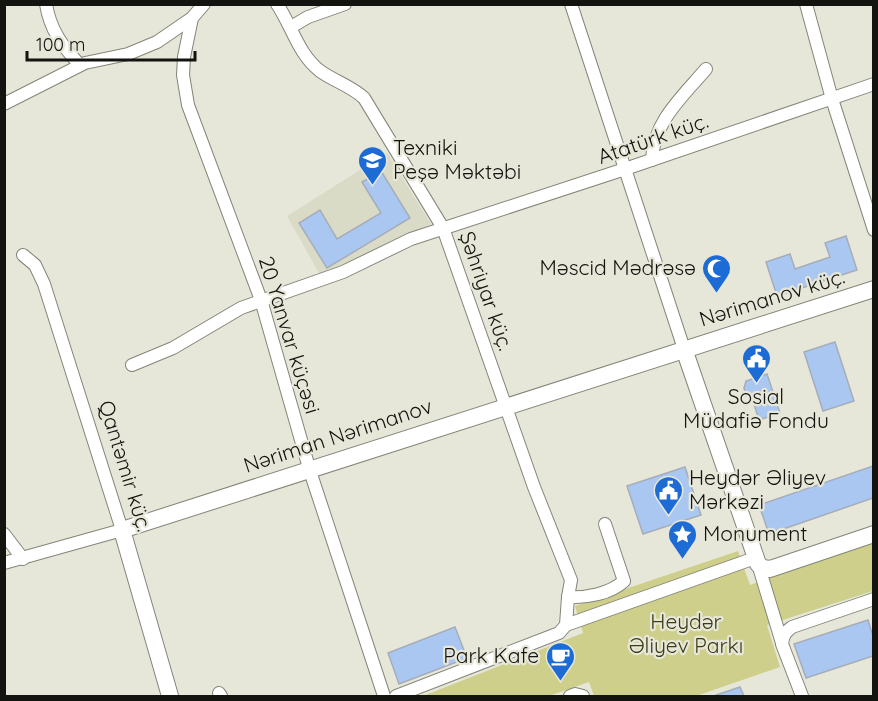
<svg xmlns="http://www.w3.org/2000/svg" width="878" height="701" viewBox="0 0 878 701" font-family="Quicksand,sans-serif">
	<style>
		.built { fill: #dadbc6 }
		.green { fill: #cecf8b }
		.building { fill: #aac7f2; stroke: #a5adb9; stroke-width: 1.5 }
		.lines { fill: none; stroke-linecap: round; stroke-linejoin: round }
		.street-casing { stroke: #848578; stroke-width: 14 }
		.secondary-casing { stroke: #848578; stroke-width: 18 }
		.street { stroke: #fff; stroke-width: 12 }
		.secondary { stroke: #fff; stroke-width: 16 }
		.labels { text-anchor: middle; stroke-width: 4.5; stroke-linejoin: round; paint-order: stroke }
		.street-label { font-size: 21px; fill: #13130f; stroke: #e7e7d9 }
		.poi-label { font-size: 21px; fill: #13130f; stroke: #e7e7d9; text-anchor: start }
		.park-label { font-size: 21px; fill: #3b3b14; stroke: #e7e7d9 }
	</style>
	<rect width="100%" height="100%" fill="#e7e7d9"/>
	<polygon class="built" points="387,153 431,224 320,275 287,216"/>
	<polygon class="green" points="873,542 873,591 767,625 780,667 696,696 594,696 589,682 549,696 423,696 583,633 575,606 738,551 750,585"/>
	<g class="building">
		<polygon points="381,171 410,218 327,268 299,223 320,210 337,239 381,213 362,182"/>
		<polygon points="846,236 857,270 777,296 766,262 790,254 795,269 830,257 825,243"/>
		<polygon points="835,342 854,401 823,411 804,352"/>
		<polygon points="767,374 780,413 759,420 752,398 746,396 744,388 746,381"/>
		<polygon points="873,466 873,498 769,534 759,505"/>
		<polygon points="685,467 701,515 643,534 627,486"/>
		<polygon points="868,620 873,636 873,656 806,678 794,644"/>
		<polygon points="455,627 467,658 399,684 388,653"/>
		<polygon points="740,687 744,696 716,696 716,695"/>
	</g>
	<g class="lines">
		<defs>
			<g id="street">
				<path d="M46 4C50 30 63 47 80 65"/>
				<path d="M277 4C292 26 298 54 320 71 334 81 351 86 364 98L443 228 534 487 571 580 568 597 566 625 559 633 396 696"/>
				<polyline points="571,4 684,349"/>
				<polyline points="806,4 832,99 874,230"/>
				<polyline points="192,18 184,57 183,75 188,105 261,300 309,468 384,696"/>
				<polyline points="291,27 308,17 345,4"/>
				<polyline points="4,104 85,63 128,54 157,42 192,18 204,4"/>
				<path d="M652 160C653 122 683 96 706 69"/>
				<polyline points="132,365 173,348 241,308 343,272 411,239 625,169 874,84"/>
				<polyline points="4,534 23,559"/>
				<polyline points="4,563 122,530 44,284 35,265 23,255"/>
				<polyline points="758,564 782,643"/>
				<path d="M568 597C586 598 610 594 624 581L605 524"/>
				<polyline points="566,625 755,558"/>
				<polyline points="219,693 221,696"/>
				<polyline points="570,696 575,694 583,696"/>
				<path d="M802 696 782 644C783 636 785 632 792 627L874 599"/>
			</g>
			<g id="secondary">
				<polyline points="684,349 758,564 763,568 770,569 874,534"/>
				<polyline points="170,696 122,530 874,289"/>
			</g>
		</defs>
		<use href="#street" class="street-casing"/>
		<use href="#secondary" class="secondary-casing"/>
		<use href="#street" class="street"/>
		<use href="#secondary" class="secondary"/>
	</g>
	<defs>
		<symbol id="university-pin" viewBox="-11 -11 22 30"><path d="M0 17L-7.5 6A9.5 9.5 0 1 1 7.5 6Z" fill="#1d6cd6" stroke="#e7e7d9"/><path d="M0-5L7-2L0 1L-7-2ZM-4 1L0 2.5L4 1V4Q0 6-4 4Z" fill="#fff"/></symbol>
		<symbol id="mosque-pin" viewBox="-11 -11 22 30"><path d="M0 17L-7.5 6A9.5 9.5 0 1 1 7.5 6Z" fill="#1d6cd6" stroke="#e7e7d9"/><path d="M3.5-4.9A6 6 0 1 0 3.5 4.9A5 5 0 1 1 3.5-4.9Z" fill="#fff"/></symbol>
		<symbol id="civic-pin" viewBox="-11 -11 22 30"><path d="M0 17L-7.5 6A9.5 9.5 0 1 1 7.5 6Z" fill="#1d6cd6" stroke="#e7e7d9"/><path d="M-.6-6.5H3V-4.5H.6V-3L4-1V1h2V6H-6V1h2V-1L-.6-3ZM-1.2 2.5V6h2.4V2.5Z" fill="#fff"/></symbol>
		<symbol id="sight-pin" viewBox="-11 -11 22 30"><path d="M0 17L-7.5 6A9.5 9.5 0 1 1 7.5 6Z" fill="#1d6cd6" stroke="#e7e7d9"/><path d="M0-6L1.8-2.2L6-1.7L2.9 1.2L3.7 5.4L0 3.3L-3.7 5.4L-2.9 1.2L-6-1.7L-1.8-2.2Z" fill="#fff"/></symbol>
		<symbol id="cafe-pin" viewBox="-11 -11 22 30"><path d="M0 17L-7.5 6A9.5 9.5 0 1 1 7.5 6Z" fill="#1d6cd6" stroke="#e7e7d9"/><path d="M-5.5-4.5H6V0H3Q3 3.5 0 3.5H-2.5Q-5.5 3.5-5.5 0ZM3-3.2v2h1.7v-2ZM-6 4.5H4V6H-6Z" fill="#fff"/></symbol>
	</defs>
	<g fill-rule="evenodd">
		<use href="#university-pin" x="356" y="144" width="33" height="45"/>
		<use href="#mosque-pin" x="700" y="252" width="33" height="45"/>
		<use href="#civic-pin" x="740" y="342" width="33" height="45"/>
		<use href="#civic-pin" x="652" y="474" width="33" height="45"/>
		<use href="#sight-pin" x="666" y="518" width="33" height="45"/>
		<use href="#cafe-pin" x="544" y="640" width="33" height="45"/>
	</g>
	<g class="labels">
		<g class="street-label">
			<text transform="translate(653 139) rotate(-19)" y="7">Atatürk küç.</text>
			<text transform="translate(486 291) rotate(71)" y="7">Şəhriyar küç.</text>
			<text transform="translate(772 298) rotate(-17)" y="7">Nərimanov küç.</text>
			<text transform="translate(289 335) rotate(73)" y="7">20 Yanvar küçəsi</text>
			<text transform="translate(338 436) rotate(-18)" y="7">Nəriman Nərimanov</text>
			<text transform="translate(125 466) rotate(73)" y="7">Qantəmir küç.</text>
		</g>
		<g class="poi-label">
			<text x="393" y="155">Texniki<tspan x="393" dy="24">Peşə Məktəbi</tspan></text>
			<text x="696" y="275" text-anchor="end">Məscid Mədrəsə</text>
			<text x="756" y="404" text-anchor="middle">Sosial<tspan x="756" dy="24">Müdafiə Fondu</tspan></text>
			<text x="689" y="485">Heydər Əliyev<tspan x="689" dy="24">Mərkəzi</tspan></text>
			<text x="703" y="541">Monument</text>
			<text x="539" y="663" text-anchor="end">Park Kafe</text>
		</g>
		<g class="park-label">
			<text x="686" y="629">Heydər<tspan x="686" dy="24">Əliyev Parkı</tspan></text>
		</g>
	</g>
	<rect width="878" height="701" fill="none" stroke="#13130f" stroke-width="12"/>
	<path d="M27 51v9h168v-9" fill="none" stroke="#13130f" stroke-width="3"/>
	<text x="36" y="51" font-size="18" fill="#13130f" stroke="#e7e7d9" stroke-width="4.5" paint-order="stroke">100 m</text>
</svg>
